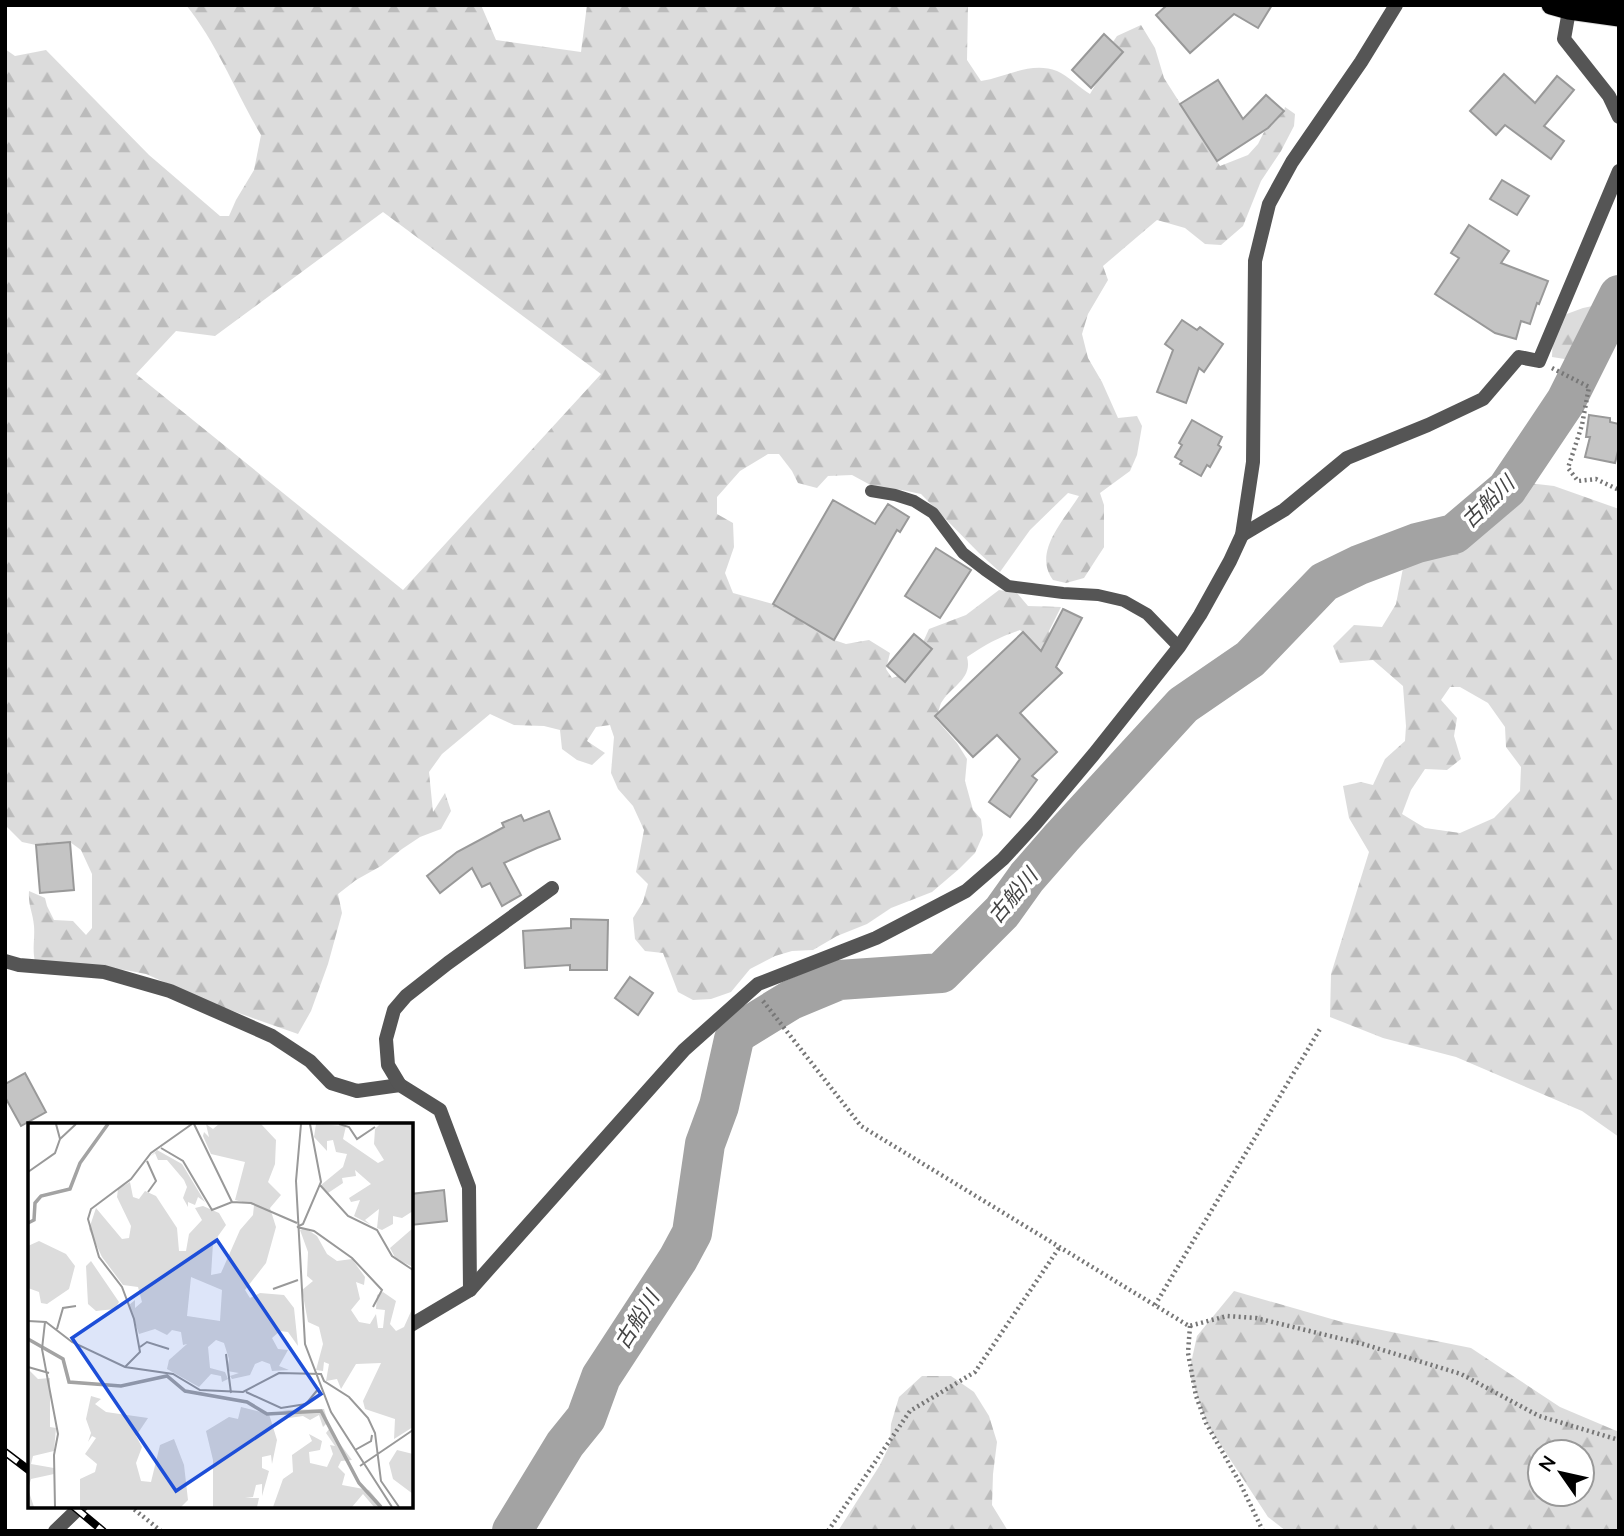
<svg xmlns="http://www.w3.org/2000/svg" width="1624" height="1536" viewBox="0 0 1624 1536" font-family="'Nunito Sans','Noto Sans JP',sans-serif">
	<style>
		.forest { fill: url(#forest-firs); fill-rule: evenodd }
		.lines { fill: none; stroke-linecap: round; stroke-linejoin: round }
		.river { stroke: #a3a3a3; stroke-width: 40 }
		.building { fill: #c4c4c4; stroke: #999; stroke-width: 2 }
		.trunk-casing { stroke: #dbdbdb; stroke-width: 21 }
		.path { stroke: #777; stroke-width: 4.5; stroke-dasharray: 2 3.5; stroke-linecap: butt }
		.service { stroke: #555; stroke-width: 12 }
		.minor { stroke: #555; stroke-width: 14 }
		.tertiary { stroke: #555; stroke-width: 14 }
		.trunk { stroke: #000; stroke-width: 19 }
		.rail-casing { stroke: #000; stroke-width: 8 }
		.rail { stroke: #fff; stroke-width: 5; stroke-dasharray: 16; stroke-linecap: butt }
		.labels { text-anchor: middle; stroke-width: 7; stroke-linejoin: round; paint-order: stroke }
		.water-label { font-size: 21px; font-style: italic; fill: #444; stroke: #fff }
		.inset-river { fill: none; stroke: #a3a3a3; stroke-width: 3.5 }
		.inset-road { fill: none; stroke: #999; stroke-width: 2 }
		.view { fill: #1d4ed8; fill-opacity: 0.15; stroke: #1d4ed8; stroke-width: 3.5 }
		.inset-edge { fill: none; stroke: #000; stroke-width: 3.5 }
	</style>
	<defs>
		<pattern id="forest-firs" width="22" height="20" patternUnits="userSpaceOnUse" patternTransform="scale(1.75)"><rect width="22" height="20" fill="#dcdcdc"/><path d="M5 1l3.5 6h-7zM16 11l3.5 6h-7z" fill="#bbb"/></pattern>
	</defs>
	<rect width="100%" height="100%" fill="#fff"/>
	<g class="forest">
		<path d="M186 5H481L496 40 581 52 587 5H968L967 60 981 81C1006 77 1031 61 1057 71 1067 75 1080 88 1090 94L1097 82 1102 58 1117 36 1141 25 1155 48 1164 78 1220 166 1248 155 1258 144 1264 132 1284 111 1285 107 1295 114 1294 126 1281 151 1261 181 1243 226 1221 245 1205 244 1185 228 1157 220 1103 266 1108 280 1088 314 1082 334 1088 358 1102 382 1118 418 1137 416 1142 426 1137 455 1130 471 1100 493 1104 505V547L1084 578 1066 583 1053 580C1032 552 1065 519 1079 496L1068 493 1030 530 1000 572 979 553 921 494 902 490 876 488 852 475 828 476 817 488 798 483 792 471 779 454H768L740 471 717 497V514L733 523 734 547 725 573 733 593 773 604 834 640 846 644 869 640 890 653 886 669 892 678 909 673 929 629 966 615 999 590 1017 593 1028 606 1061 607 1049 631 1054 644V661L1020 630C1001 636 984 645 967 657 973 679 951 686 941 703 939 708 938 715 936 719L957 743 967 759 965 781 973 810 981 819 983 835 975 853 959 869 932 892 891 908 867 924 837 936 813 950 792 951 775 956 750 969 731 992 711 999 693 1000 678 992 663 953 645 951 635 939 633 918 643 902 648 884 636 872 644 830 633 806 618 789 611 773 614 737 610 725 596 727 587 741 605 753 592 765 577 760 562 749 560 730 544 726 514 725 490 714 442 754 429 772 433 812 445 793 451 811 441 829 420 837 402 849 381 866 356 880 338 894 342 913 328 964 311 1011 298 1034 216 1005 146 974 125 970 35 962C32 948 35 939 34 926 33 913 28 906 29 891L45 898 47 906 54 920 73 921 86 935 92 928V874L81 850 70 842 36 845 22 842 5 825V49L15 56 46 50 149 155 220 216H229L236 200 254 170 261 135C236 93 217 43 186 5ZM383 212 601 374 403 590 136 374 176 331 215 336Z"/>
		<polygon points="1619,272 1619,326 1606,322 1594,321 1586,342 1571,360 1552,357 1553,335 1564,315 1583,308 1602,304"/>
		<path d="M1520 482 1554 486 1619 509V1137L1582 1111 1456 1057 1383 1038 1330 1017 1331 974 1369 852 1349 818 1343 786 1361 782 1373 785 1385 759 1405 741 1406 726 1403 686 1373 660 1340 663 1333 646 1354 625 1382 627 1396 604 1403 568 1416 539 1452 515 1477 514 1508 496ZM1450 687H1460L1488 703 1505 727 1506 747 1521 767 1520 791 1494 818 1460 833 1425 828 1402 814 1411 790 1425 769 1447 770 1461 759 1454 736 1457 718 1441 700Z"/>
		<path d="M1234 1291 1342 1322 1471 1348 1560 1407 1619 1432V1531H1286L1268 1517 1207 1424 1189 1372 1197 1336ZM1582 1452V1494H1540V1452Z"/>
		<polygon points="922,1376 951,1376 974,1392 989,1416 997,1442 993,1474 992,1505 1008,1531 838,1531 880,1465 890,1444 891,1424 899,1397"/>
	</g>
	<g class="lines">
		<polyline class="river" points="512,1531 565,1444 586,1418 601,1377 678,1259 692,1233 705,1144 719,1106 734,1039 739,1032 791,1000 839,980 941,973 1002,912 1027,877 1062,837 1183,705 1250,659 1324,582 1359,565 1417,543 1454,534 1507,489 1566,401 1619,295"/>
	</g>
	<g class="building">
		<polygon points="1167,5 1272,5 1258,28 1234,14 1190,53 1156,15"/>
		<polygon points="1104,34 1123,52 1091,88 1072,70"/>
		<polygon points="1504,74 1535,103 1557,76 1574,90 1544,126 1564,141 1551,159 1505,125 1496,135 1470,111"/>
		<polygon points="1218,80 1243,119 1266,95 1284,111 1268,128 1217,161 1180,104"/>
		<polygon points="1502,180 1529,196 1517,215 1490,199"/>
		<polygon points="1469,225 1509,251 1501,263 1548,281 1539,304 1537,303 1530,324 1521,321 1516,339 1495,333 1435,294 1459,258 1451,253"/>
		<polygon points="1182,320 1197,330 1200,327 1223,344 1204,372 1199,368 1186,403 1157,392 1173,350 1165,344"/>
		<polygon points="1589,415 1610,418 1610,422 1619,424 1619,447 1615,463 1585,457 1590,437 1586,437"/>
		<polygon points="1192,420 1222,437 1218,445 1221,447 1210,467 1207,465 1201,476 1180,464 1182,461 1175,457 1182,445 1179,443"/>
		<polygon points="833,500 875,524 888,504 909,517 900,532 897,530 834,640 773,604"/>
		<polygon points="936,548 971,570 940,618 905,596"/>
		<polygon points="1063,609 1082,618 1056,667 1062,673 1020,713 1057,752 1032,776 1037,780 1010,817 989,802 1020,759 997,735 973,757 935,716 1023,632 1041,651"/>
		<polygon points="914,634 932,649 905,682 887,666"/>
		<polygon points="549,811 560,839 537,848 504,863 521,895 502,906 490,883 482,887 472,868 440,893 427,876 457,852 504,827 502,823 521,815 524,821"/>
		<polygon points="70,842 74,890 40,893 36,845"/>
		<polygon points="571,919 608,920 607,970 570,970 570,965 525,968 523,931 571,928"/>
		<polygon points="630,977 653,993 638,1015 615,998"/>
		<polygon points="25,1073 46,1112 21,1126 5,1097 5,1084"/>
		<polygon points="444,1190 447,1221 411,1225 411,1194"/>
	</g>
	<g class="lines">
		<defs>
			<polyline id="trunk" points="1551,5 1569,10 1619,17"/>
		</defs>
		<use href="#trunk" class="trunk-casing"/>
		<g class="path">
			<polyline points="1552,368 1589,387 1582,425 1568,468 1578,481 1596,479 1619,490"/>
			<polyline points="763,1001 861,1126 1189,1326 1227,1316 1256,1318 1363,1344 1461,1374 1539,1416 1619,1440"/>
			<polyline points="1155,1305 1320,1029"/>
			<polyline points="1190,1326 1188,1353 1196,1396 1206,1423 1240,1483 1263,1531"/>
			<polyline points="130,1506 161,1531"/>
			<polyline points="828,1531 910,1411 975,1372 1059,1248"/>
		</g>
		<polyline class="service" points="871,491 895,495 914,501 933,513 963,553 985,570 1008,586 1063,593 1098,595 1124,601 1147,614 1179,647"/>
		<g class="minor">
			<polyline points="1570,5 1564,39 1609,96 1619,117"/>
			<polyline points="1242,535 1284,510 1347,458 1428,425 1483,399 1519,357 1539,361 1619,171"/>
			<polyline points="5,961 19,965 104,972 170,991 272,1036 310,1061 331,1083 357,1091 400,1085 440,1110 469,1187 470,1290"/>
			<polyline points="400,1085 388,1065 386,1039 394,1010 406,996 448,963 552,888"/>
		</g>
		<g class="tertiary">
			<polyline points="411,1325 470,1290 684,1050 758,984 876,938 966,891 1003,859 1036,823 1094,754 1179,647 1200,615 1230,561 1242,535 1253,462 1255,261 1269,204 1292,162 1361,62 1396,5"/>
			<polyline points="55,1531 81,1506"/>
		</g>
		<use href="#trunk" class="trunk"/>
		<defs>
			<g id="rail">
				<polyline points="5,1452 30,1471"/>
				<polyline points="73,1506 103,1531"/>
			</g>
		</defs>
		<use href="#rail" class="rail-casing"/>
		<use href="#rail" class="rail"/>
	</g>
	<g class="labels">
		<g class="water-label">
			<text transform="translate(1488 502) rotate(-44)" y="7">古船川</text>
			<text transform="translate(1013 896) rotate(-50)" y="7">古船川</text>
			<text transform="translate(637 1320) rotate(-58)" y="7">古船川</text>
		</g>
	</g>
	<g transform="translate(28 1123)">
		<rect width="385" height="385" fill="#fff"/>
		<path d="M178 1 185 6 191 1H233L248 17 247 41 240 59 253 72 242 85 248 104 238 140 217 167 222 175 232 170 256 172 266 185 270 223 260 209 252 208 244 215 250 226 260 227 251 243 261 247 244 248 242 241 234 238 227 241 222 252 204 256 202 253 211 250 199 248 201 236 196 220 188 217 180 224 182 245 197 249 200 256 194 259 193 253 183 251 171 264 139 246 141 237 159 221 155 222 153 209 144 207 139 212 127 206 111 211 101 182 107 177V185L114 179 110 164 95 162 74 134 61 106 68 85 94 116 101 115 103 103 89 74 90 66 102 59 105 74 111 76 117 68 128 73 149 105 151 128H158L161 111 174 97 167 85 175 83 191 90 198 102 185 120 183 152 193 150 212 107 225 92 226 82 207 77 217 39 183 31 175 13 176 9 181 14ZM163 154 194 167 192 198 159 193ZM288 1 318 3 315 16 350 40 356 37 346 21 347 6 352 1H385V88L374 95 365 93V101L354 107 349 105 351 86 337 97 343 102 326 93 332 77 323 79 321 75 343 61 327 47 328 53 314 55 315 60 300 70 293 62 315 44 319 31 308 29 305 17 299 18V28L286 14ZM129 27 154 41 177 79 170 74 167 82 160 79V84L155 75 159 64 156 57 139 37H130L127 30 122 34ZM277 105 289 113 299 131 309 138 324 136 337 154 336 162 328 159 332 176 323 187 331 199 342 201 348 191 350 205H355L357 187 348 186 349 172 355 169 368 178 362 201 368 208 376 204 385 184V304L366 316 367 296 337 286 335 278 353 240 328 241 313 266 309 256 298 258 301 241 296 239 295 248 288 247 295 221 291 204 280 199 274 167 285 158 279 153 280 129 272 107ZM385 105V144L368 136 362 125ZM11 118 38 131 47 143 41 166 19 181 13 180 11 169 0 165V123ZM63 138 91 179 87 186 68 188 60 181 58 143ZM0 246 10 256 22 255V304L28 305 26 328 5 333 3 341 26 345V351L3 356 0 366 6 384H0ZM63 273 73 276 67 281 78 289 120 295 108 313 114 324 108 340 113 358 123 359 132 322 146 316 156 342 160 377 153 384H52V356L67 349 69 341 57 331 68 315 64 313 60 319 63 310 58 296ZM213 284 241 291 249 317 244 341 243 332 234 334V345L241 348 234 373V361L228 362 225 374 217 375H231L229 384H185V337L178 308 201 294 210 296ZM296 286 300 299 295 304 291 292 282 297 275 293 261 295V288L254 287ZM301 306 324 337 313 338 310 344 317 351 314 362 341 367 355 384H346L335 371 324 384H245L255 356 265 349 264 332 284 318 281 311 294 318 292 327 281 329 282 340 299 344 305 331 302 322 307 323 298 310ZM369 327 385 331V371L365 356 361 340Z" fill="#dcdcdc" fill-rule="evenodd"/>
		<path class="inset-river" d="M0 100 6 97 7 80 13 73 42 66 52 40 80 1M0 216 35 236 41 259 93 263 139 253 157 268 219 279 239 291 293 288 331 360 353 384"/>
		<path class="inset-road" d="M166 1 204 79M273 1 268 58 277 221 303 289 364 384M311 1 321 4 329 16 347 4M32 16 48 1M133 25 155 38 184 87 204 79 223 80 269 100M119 38 128 58 120 69M0 49 27 30 32 16 28 1M292 62 320 93 349 107 364 133 385 147M269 104 286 108 324 135 354 167 345 184M269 104 275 101 293 59 282 1M245 166 270 157M0 198 18 199 44 219 97 244 145 251 172 267 215 269 251 250 293 251 296 258 321 274 340 295 347 310 353 358 371 384M17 199 14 226 30 311 26 332 27 384M29 206 35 185 48 183M112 224 119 219 141 226M198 231 203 270M0 244 21 250M97 244 112 229 106 196 94 164 71 134 60 96 63 86 103 56 123 30 164 1M218 269 253 285 278 281 291 265M327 327 343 318 344 312M332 343 385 307"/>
		<path class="view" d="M189 117 293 271 148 368 44 215Z"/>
		<rect width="385" height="385" class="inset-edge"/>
	</g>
	<rect width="1624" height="1536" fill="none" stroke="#000000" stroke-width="14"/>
	<g transform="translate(1561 1473) rotate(304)"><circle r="33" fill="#ffffff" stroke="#999999" stroke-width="2"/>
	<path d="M0-5L12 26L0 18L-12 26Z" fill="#000000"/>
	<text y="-10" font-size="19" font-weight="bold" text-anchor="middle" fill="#000000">N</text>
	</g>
</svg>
